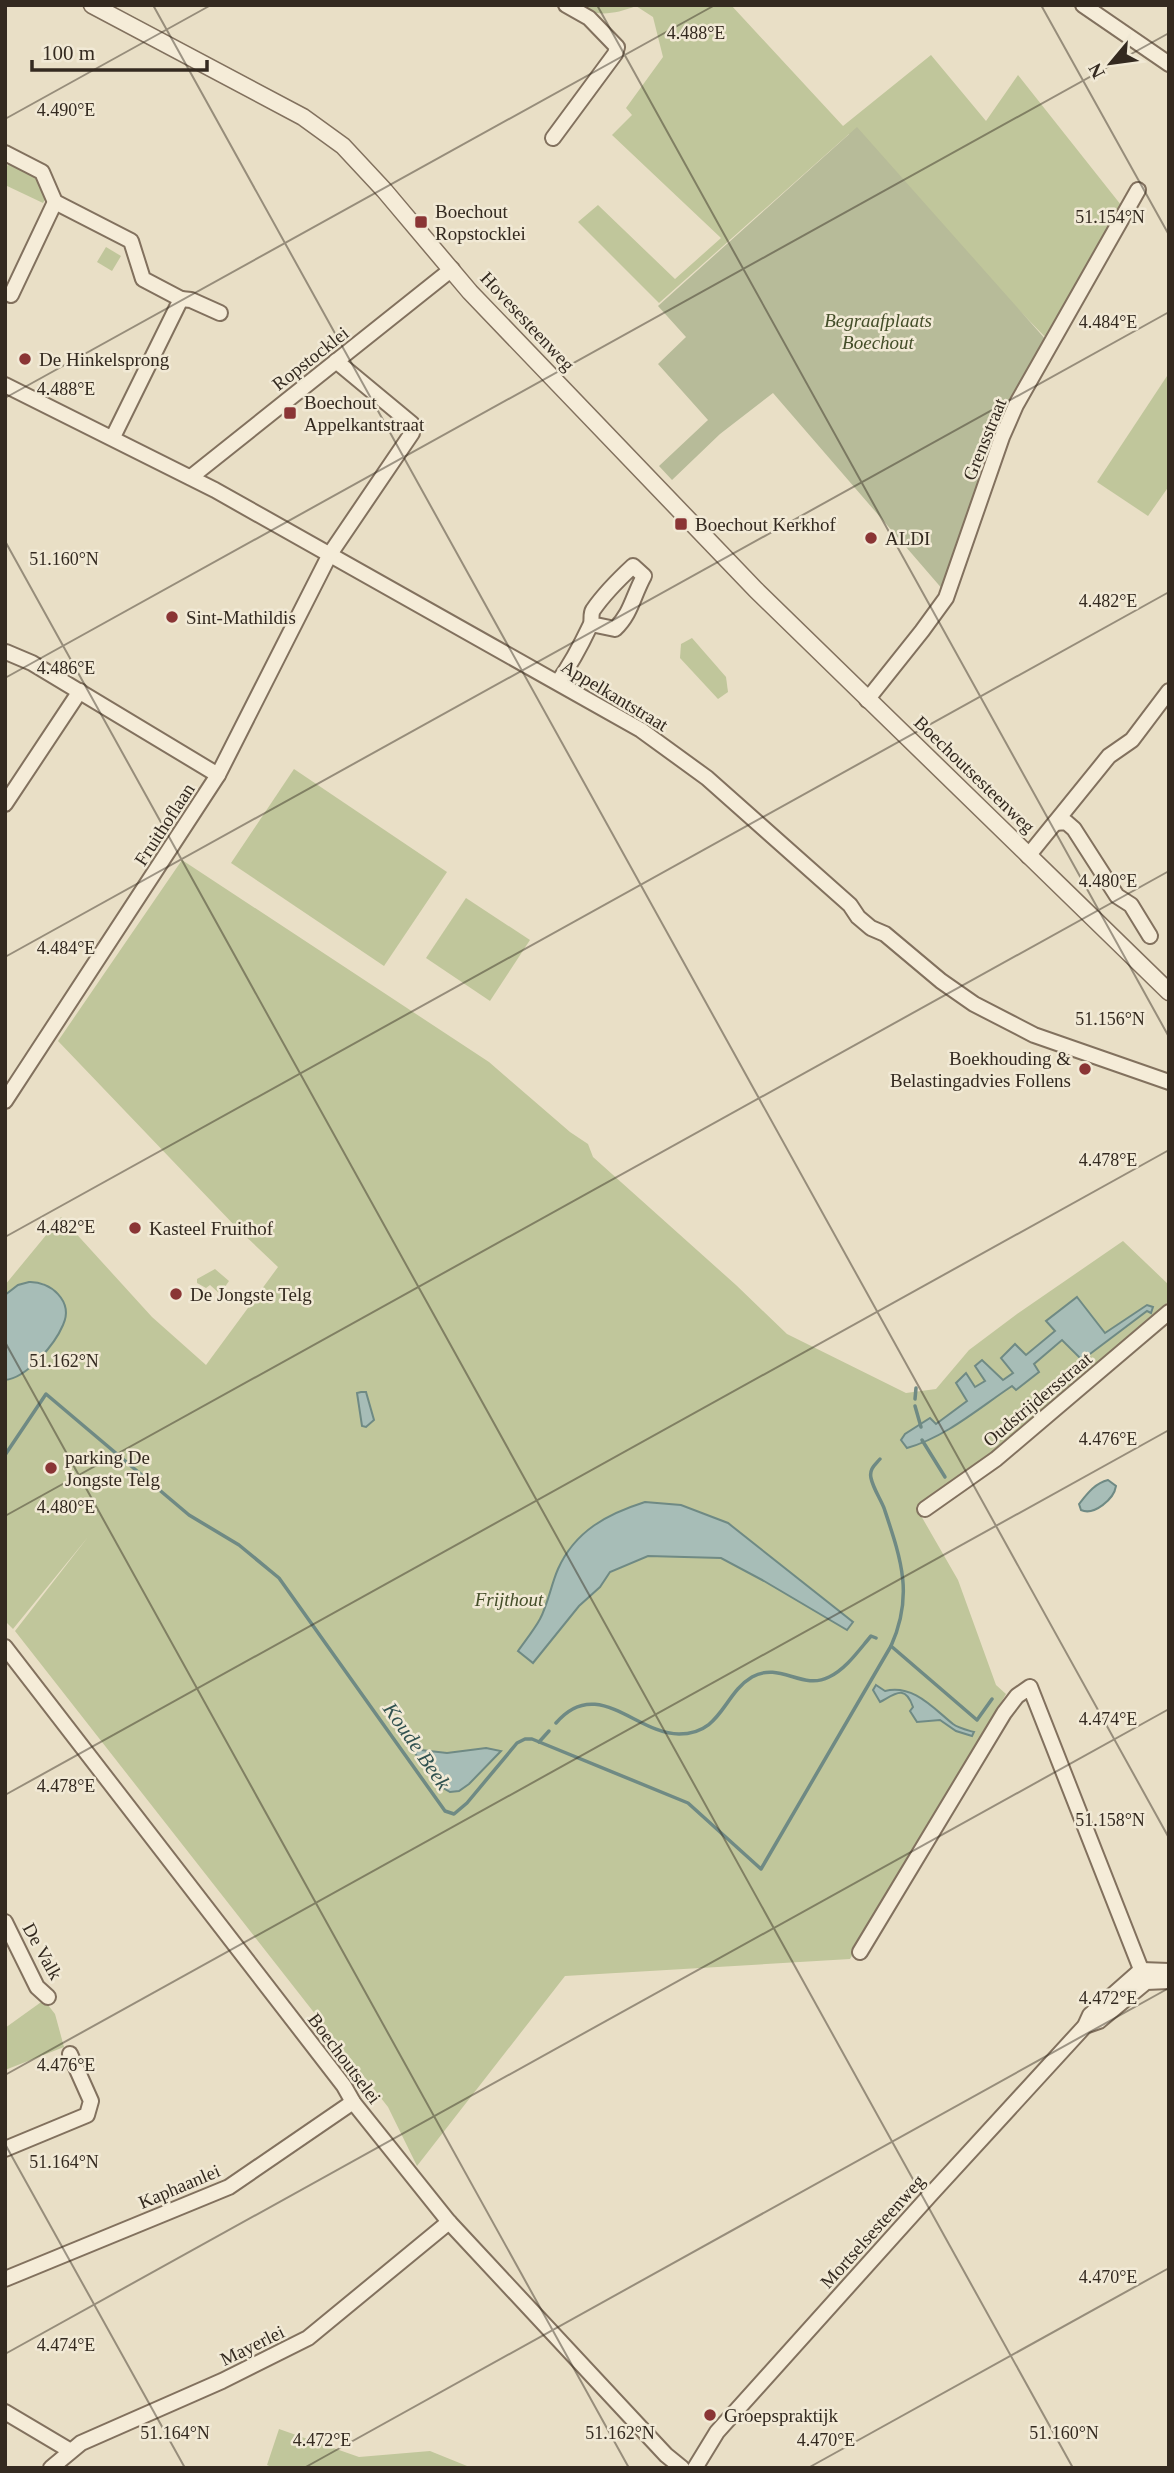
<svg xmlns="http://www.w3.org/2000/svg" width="1174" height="2473" viewBox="0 0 1174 2473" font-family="'Times New Roman',serif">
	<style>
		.green { fill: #c0c69b }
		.cemetery { fill: #b7bb99 }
		.water { fill: #a7bdb7; stroke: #6f8a84; stroke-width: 2 }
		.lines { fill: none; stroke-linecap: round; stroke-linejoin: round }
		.stream { stroke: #6f8a84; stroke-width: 3.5 }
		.minor-casing { stroke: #82715e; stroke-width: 18 }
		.tertiary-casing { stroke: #82715e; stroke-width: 19 }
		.minor { stroke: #f5ecd8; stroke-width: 14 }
		.tertiary { stroke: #f5ecd8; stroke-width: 16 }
		.ticks { fill: none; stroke: #342a20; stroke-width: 2; stroke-opacity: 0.45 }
		.poi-dot { fill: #8a3535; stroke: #f1e9d5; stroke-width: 2.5 }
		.labels { text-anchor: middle; stroke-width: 5; stroke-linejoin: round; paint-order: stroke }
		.poi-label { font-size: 19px; fill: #342a20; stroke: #f1e9d5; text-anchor: start }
		.park-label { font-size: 19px; font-style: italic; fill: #444e29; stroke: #f1e9d5 }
		.street-label { font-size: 19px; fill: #342a20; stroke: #f1e9d5 }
		.water-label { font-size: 21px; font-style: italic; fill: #315250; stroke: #f1e9d5 }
		.ticks-label { font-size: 18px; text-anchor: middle; fill: #342a20; stroke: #f1e9d5; stroke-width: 5; stroke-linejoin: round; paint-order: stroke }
	</style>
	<rect width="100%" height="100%" fill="#e9dfc6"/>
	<g class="green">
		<path d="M573 5H731L843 126 931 55 986 121 1018 75 1121 205 1047 339 849 134 659 303 578 222 598 205 675 279 721 238 612 135 632 115 626 108 663 57 653 17 636 6C613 15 595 17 573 5Z"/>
		<polygon points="10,161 39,176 47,196 43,203 5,185 5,170"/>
		<polygon points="106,247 121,256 112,271 97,262"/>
		<polygon points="1169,373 1169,486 1148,516 1097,482"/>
		<polygon points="692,638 726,677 728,692 718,699 680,658 681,644"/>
		<polygon points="294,769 447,872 384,966 231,863"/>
		<path d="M182 860 489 1062 570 1132 588 1144 593 1157 736 1285 787 1334 906 1393 936 1389 969 1350 1017 1314 1123 1241 1169 1285V1301L979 1465 916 1507 958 1580 996 1685 1006 1694 850 1959 565 1976 417 2166 388 2107 15 1631 88 1537 13 1629 5 1621V1380L7 1381 47 1285C31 1279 17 1285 5 1295V1285L61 1217 152 1317 206 1365 278 1267 236 1227 58 1041Z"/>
		<polygon points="466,898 530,940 490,1001 426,958"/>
		<polygon points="215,1269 229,1281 220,1294 210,1285 206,1288 197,1283 197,1279"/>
		<polygon points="44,2000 55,2014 64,2047 5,2070 5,2028"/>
		<polygon points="279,2429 359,2457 430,2451 472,2468 274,2468 267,2465"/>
	</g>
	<polygon class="cemetery" points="857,127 1047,341 944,591 773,393 720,434 672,480 659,466 708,420 658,364 686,337 658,306"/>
	<g class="water">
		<path d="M29 1282C50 1281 74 1301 63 1325 55 1344 27 1378 5 1380V1295L18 1285Z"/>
		<path d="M1077 1297 1105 1333 1147 1305 1153 1307 1151 1313 1147 1311 1082 1360 1062 1340 1034 1364 1039 1372 1016 1390 1012 1386C979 1408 946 1437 907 1448L901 1440 905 1434 930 1418 936 1424 967 1401 956 1383 966 1373 975 1387 985 1381 975 1366 982 1360 1003 1380 1013 1373 1001 1358 1015 1344 1026 1355 1055 1331 1046 1321Z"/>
		<polygon points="361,1392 366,1392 374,1420 366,1427 362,1426 357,1393"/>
		<path d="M1108 1480 1116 1486C1114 1499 1094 1516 1081 1510L1079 1504C1087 1494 1095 1483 1108 1480Z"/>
		<path d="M645 1502 681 1505 728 1523 853 1622 847 1630 764 1581 721 1558 648 1556 610 1572 600 1587 579 1606 533 1663 518 1651C525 1641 534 1630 540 1619 548 1604 551 1585 558 1569 575 1531 607 1514 645 1502Z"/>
		<path d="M876 1685 885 1691C913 1684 933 1708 953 1724 958 1728 967 1730 974 1732L972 1736 956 1731 940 1720 917 1722 910 1711 913 1707C905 1684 895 1694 880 1702L873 1690Z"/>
		<polygon points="486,1748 501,1751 469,1784 459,1791 450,1792 438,1785 412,1749 447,1753"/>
	</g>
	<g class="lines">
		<g class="stream">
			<polyline points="915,1399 916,1388"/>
			<polyline points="915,1406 921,1427"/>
			<polyline points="922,1440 945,1477"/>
			<polyline points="5,1455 46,1394 189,1515 239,1545 279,1578 445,1811 454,1814 467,1803 517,1743 525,1739 532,1739 688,1803 761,1869 891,1646"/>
			<path d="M880 1459C875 1465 869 1469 871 1478 873 1488 880 1498 884 1508 901 1559 914 1595 891 1646L977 1720 992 1699"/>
			<path d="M556 1723C597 1675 636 1734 679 1734 722 1734 723 1694 752 1677 780 1661 802 1691 829 1677 846 1669 859 1650 871 1636L876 1638"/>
			<polyline points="539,1742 549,1731"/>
		</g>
		<defs>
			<g id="minor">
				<polyline points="1083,5 1169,64"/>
				<polyline points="553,138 615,54 617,47 589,18 566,5"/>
				<polyline points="5,153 42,172 55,202 131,241 143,279 181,299 113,437"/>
				<polyline points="11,295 55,202"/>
				<polyline points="181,299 191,300 220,313"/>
				<polyline points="5,385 215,490 641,730 707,778 850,905 858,917 871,928 885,934 941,981 974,1004 1034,1035 1169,1082"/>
				<polyline points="191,477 452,269"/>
				<polyline points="6,652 32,663 218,775"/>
				<path d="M558 682C571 664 581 645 590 626 593 621 590 615 593 610 604 594 619 579 633 566L644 576C633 596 631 614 615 629L591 624"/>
				<polyline points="867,700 922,631 946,598 1002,437 1016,405 1138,190"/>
				<polyline points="5,804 80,691"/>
				<polyline points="1055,823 1066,822 1074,829 1117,896 1131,905 1150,936"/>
				<polyline points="1028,856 1109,756 1132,740 1169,691"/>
				<polyline points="5,1101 218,775 330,554 412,433 412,424 336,361"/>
				<polyline points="925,1509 996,1459 1169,1312"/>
				<polyline points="5,1647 344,2086 353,2102 449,2222 666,2455 682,2468"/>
				<polyline points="5,1922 37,1987 48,1997"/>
				<polyline points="860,1952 1004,1713 1017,1696 1030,1687 1146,1982"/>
				<polyline points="1085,2026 1099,2021 1146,1982 1169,1981"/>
				<polyline points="5,2149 87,2115 91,2101 70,2054"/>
				<polyline points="5,2279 229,2187 353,2102"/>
				<polyline points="5,2412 69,2450"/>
				<polyline points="51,2468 81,2443 222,2381 308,2338 449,2222"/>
				<polyline points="695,2468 717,2432 931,2194 1085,2026 1090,2015 1141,1970 1169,1971"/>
			</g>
			<polyline id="tertiary" points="92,5 303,117 343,146 384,190 470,292 756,590 1169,992"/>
		</defs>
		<use href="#minor" class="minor-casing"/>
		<use href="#tertiary" class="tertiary-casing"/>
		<use href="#minor" class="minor"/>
		<use href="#tertiary" class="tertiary"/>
	</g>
	<path class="ticks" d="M153 5 1169 1838M597 5 1169 1037M1041 5 1169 235M5 119 211 5M5 398 715 5M5 541 1073 2468M5 678 1169 33M5 957 1169 312M5 1237 1169 592M5 1342 629 2468M5 1516 1169 871M5 1795 1169 1150M5 2075 1169 1430M5 2144 185 2468M5 2354 1169 1709M304 2468 1169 1988M808 2468 1169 2268"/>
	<g class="poi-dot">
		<rect x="414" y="215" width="14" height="14" rx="3.5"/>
		<circle cx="25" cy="359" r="7"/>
		<rect x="283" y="406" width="14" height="14" rx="3.5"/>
		<rect x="674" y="517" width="14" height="14" rx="3.5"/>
		<circle cx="871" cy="538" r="7"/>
		<circle cx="172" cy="617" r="7"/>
		<circle cx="1085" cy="1069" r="7"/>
		<circle cx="135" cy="1228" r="7"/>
		<circle cx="176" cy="1294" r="7"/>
		<circle cx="51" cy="1468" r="7"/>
		<circle cx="710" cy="2415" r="7"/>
	</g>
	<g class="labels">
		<g class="poi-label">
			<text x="435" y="218">Boechout<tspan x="435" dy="22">Ropstocklei</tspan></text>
			<text x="39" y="366">De Hinkelsprong</text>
			<text x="304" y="409">Boechout<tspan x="304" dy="22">Appelkantstraat</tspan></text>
			<text x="695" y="531">Boechout Kerkhof</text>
			<text x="885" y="545">ALDI</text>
			<text x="186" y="624">Sint-Mathildis</text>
			<text x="1071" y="1065" text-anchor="end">Boekhouding &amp;<tspan x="1071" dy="22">Belastingadvies Follens</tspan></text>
			<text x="149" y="1235">Kasteel Fruithof</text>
			<text x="190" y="1301">De Jongste Telg</text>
			<text x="65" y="1464">parking De<tspan x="65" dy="22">Jongste Telg</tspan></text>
			<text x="724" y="2422">Groepspraktijk</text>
		</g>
		<g class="park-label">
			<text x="878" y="327">Begraafplaats<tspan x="878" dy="22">Boechout</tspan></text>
			<text x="509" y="1606">Frijthout</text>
		</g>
		<g class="street-label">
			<text transform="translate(528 321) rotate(47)" y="7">Hovesesteenweg</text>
			<text transform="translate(310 358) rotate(-38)" y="7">Ropstocklei</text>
			<text transform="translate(984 439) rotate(-68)" y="7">Grensstraat</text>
			<text transform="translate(615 695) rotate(31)" y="7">Appelkantstraat</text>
			<text transform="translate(975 774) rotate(44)" y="7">Boechoutsesteenweg</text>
			<text transform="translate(164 824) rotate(-57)" y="7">Fruithoflaan</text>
			<text transform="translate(1037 1399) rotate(-40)" y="7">Oudstrijdersstraat</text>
			<text transform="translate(43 1951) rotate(61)" y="7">De Valk</text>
			<text transform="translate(345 2058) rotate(53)" y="7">Boechoutselei</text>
			<text transform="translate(179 2186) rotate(-23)" y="7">Kaphaanlei</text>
			<text transform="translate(872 2231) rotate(-48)" y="7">Mortselsesteenweg</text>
			<text transform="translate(252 2345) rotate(-26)" y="7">Mayerlei</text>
		</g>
		<g class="water-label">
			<text transform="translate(417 1746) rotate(55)" y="7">Koude Beek</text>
		</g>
	</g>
	<g class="ticks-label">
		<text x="696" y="39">4.488°E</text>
		<text x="66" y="116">4.490°E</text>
		<text x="1110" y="223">51.154°N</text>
		<text x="1108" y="328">4.484°E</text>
		<text x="66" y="395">4.488°E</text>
		<text x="64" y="565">51.160°N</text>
		<text x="1108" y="607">4.482°E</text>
		<text x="66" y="674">4.486°E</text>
		<text x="1108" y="887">4.480°E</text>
		<text x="66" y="954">4.484°E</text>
		<text x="1110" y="1025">51.156°N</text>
		<text x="1108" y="1166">4.478°E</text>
		<text x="66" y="1233">4.482°E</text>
		<text x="64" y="1367">51.162°N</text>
		<text x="1108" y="1445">4.476°E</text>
		<text x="66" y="1513">4.480°E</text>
		<text x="1108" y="1725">4.474°E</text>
		<text x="66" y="1792">4.478°E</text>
		<text x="1110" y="1826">51.158°N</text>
		<text x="1108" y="2004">4.472°E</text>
		<text x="66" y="2071">4.476°E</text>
		<text x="64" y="2168">51.164°N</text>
		<text x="1108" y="2283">4.470°E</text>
		<text x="66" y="2351">4.474°E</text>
		<text x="175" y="2439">51.164°N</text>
		<text x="620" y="2439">51.162°N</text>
		<text x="1064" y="2439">51.160°N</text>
		<text x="322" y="2446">4.472°E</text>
		<text x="826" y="2446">4.470°E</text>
	</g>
	<rect width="1174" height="2473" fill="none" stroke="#342a20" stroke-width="14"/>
	<g transform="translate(1111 63) rotate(241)" stroke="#f1e9d5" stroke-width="5" paint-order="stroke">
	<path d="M0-5L12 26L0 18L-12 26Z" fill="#342a20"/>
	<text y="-10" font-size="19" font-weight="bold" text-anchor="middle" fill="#342a20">N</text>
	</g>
	<path d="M32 60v10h175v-10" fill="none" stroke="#342a20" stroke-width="3.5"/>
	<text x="42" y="60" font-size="21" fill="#342a20" stroke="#f1e9d5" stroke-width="5" paint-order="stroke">100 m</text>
</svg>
